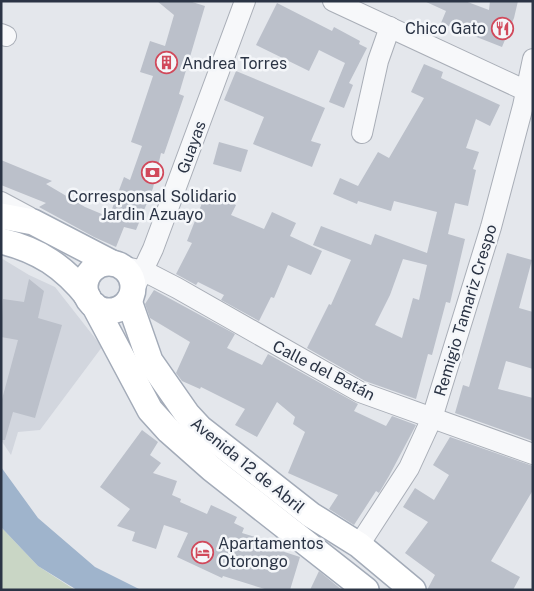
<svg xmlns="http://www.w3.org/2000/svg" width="534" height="591" viewBox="0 0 534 591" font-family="'Public Sans',sans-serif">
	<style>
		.built { fill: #d2d6de }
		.green { fill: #c9d6c5 }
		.water { fill: #9fb4cc }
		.building { fill: #bbc0ca; fill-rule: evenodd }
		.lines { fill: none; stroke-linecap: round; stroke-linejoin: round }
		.minor-casing { stroke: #a9aeb7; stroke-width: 22 }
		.major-casing { stroke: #a3abb8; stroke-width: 28 }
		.minor { stroke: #f7f8fa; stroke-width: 20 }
		.major { stroke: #fff; stroke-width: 25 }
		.labels { text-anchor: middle; stroke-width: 5; stroke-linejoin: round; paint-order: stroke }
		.poi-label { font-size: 16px; fill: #2b3445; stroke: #f4f6f9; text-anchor: start }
		.street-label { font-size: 16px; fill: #2b3445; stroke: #f4f6f9 }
	</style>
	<rect width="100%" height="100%" fill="#e4e7ec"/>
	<polygon class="built" points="1,258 29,275 55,287 102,347 40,430 18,432 11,455 1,440"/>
	<polygon class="green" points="1,527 38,566 75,590 1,590"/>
	<polygon class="water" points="1,467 38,518 95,567 141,590 77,590 38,566 1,527"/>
	<g class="building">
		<polygon points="157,1 189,1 205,6 179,94 184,96 164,154 161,153 153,188 136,230 124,227 116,247 94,237 39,207 46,203 1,185 1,160 52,181 46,184 85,207 109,217 124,177 130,180 142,146 131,142 153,76 140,72 150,41 165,46 174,15"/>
		<polygon points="424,1 465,1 489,10 490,1 518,1 514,18 502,47 441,23 446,11"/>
		<polygon points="277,3 332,31 334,27 360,41 359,44 367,48 349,83 353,85 344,108 329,102 345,63 319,50 309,71 256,45"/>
		<path d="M424 64 443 72 441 78 500 105 490 126 476 119 466 148 479 152 473 169 476 170 468 206 455 203 448 234 465 239 450 303 446 302 432 355 428 354 416 399 365 381 307 348 329 304 331 305 351 260 313 245 321 226 371 245 375 234 427 253 437 212 394 201 391 211 358 201 357 204 333 194 340 178 358 186 378 152 389 158 424 98 411 92ZM403 259 427 265 419 300 413 298 402 338 375 325 390 295Z"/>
		<polygon points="236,71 325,108 311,141 321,144 312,167 253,144 264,117 224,100"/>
		<polygon points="219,142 248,150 241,172 213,164"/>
		<polygon points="206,193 236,205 231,215 264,229 272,212 296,223 290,236 322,251 311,275 288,265 274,298 271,297 259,321 221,300 224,295 198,282 196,285 176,274 192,243 187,241"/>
		<polygon points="507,253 532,260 519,308 533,312 533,369 506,361 498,389 533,398 533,441 455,413 463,385 469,387"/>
		<polygon points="29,279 44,291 38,318 62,325 35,418 13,412 5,440 1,440 1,403 18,340 1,337 3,299 24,302"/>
		<polygon points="154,290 235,334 227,348 262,365 268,354 358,404 354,411 386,426 392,416 416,425 389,476 379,493 376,491 354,525 329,509 338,495 288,473 305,432 293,424 295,417 277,402 257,437 235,425 245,409 201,387 200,389 182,381 176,373 190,342 150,318 145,304"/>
		<polygon points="142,430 158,442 150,455 161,463 153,473 177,481 172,495 181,499 180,502 207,514 211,505 237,517 234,523 244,528 242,533 262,539 260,544 300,557 290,590 268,590 223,576 222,578 177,557 188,533 164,525 156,549 132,541 135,532 117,526 130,509 100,487"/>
		<polygon points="450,437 533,466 533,490 491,561 520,577 513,590 427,590 435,575 405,553 428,522 403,507 415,488 434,500 449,475 433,465"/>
		<polygon points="319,571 342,590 310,590"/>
	</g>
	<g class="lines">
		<defs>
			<g id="minor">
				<polyline points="333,1 533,94"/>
				<polyline points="1,34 6,36"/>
				<polyline points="362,133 378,61 390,27"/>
				<polyline points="1,202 29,217"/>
				<polyline points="125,267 144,271 177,288 360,392 533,454"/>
				<polyline points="133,291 153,249 245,1"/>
				<polyline points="359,545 409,468 432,418 491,227 523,106 533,59"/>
			</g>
			<g id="major">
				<polyline points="1,216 33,222 112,263"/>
				<path d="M1 241C39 250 64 267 88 297"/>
				<circle cx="109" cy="287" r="24"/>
				<polyline points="129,301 150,361 187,414 200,428 311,515 359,545 413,590"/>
				<polyline points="94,305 150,410 169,431 212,469 366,590"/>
			</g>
		</defs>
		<use href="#minor" class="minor-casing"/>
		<use href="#major" class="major-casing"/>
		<use href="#minor" class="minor"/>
		<use href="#major" class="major"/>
	</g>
	<defs>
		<symbol id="restaurant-ring" viewBox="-11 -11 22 22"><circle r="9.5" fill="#f4f6f9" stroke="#d1495b" stroke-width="1.5"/><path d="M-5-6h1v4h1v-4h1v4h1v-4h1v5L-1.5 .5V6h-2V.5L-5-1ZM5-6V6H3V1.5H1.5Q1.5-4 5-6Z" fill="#d1495b"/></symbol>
		<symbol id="building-ring" viewBox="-11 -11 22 22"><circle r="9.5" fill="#f4f6f9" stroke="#d1495b" stroke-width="1.5"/><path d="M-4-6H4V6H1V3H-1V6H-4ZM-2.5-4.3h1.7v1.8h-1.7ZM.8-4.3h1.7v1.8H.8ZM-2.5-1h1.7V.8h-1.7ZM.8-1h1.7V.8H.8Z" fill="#d1495b"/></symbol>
		<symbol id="bank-ring" viewBox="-11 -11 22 22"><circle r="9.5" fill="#f4f6f9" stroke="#d1495b" stroke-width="1.5"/><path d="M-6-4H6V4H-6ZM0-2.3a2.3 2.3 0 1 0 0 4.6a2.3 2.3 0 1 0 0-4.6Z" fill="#d1495b"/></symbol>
		<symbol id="hotel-ring" viewBox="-11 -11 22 22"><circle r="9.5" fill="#f4f6f9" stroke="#d1495b" stroke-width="1.5"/><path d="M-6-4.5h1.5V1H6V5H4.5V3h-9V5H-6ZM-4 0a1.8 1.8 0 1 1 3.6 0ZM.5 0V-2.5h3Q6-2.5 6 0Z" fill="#d1495b"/></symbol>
	</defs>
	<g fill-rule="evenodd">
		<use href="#restaurant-ring" x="490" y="16" width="25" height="25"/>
		<use href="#building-ring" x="154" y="50" width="25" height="25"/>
		<use href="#bank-ring" x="140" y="160" width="25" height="25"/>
		<use href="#hotel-ring" x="190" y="540" width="25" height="25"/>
	</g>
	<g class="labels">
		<g class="poi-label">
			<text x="486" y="34" text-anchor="end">Chico Gato</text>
			<text x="182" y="69">Andrea Torres</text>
			<text x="152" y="202" text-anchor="middle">Corresponsal Solidario<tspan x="152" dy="18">Jardin Azuayo</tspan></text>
			<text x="218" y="549">Apartamentos<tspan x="218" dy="18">Otorongo</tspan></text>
		</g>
		<g class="street-label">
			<text transform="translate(191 147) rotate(-70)" y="6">Guayas</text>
			<text transform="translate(465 310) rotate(-73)" y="6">Remigio Tamariz Crespo</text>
			<text transform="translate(324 370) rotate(27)" y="6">Calle del Batán</text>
			<text transform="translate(248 465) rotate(39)" y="6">Avenida 12 de Abril</text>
		</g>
	</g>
	<rect width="534" height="591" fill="none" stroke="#2b3445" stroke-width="5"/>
</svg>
